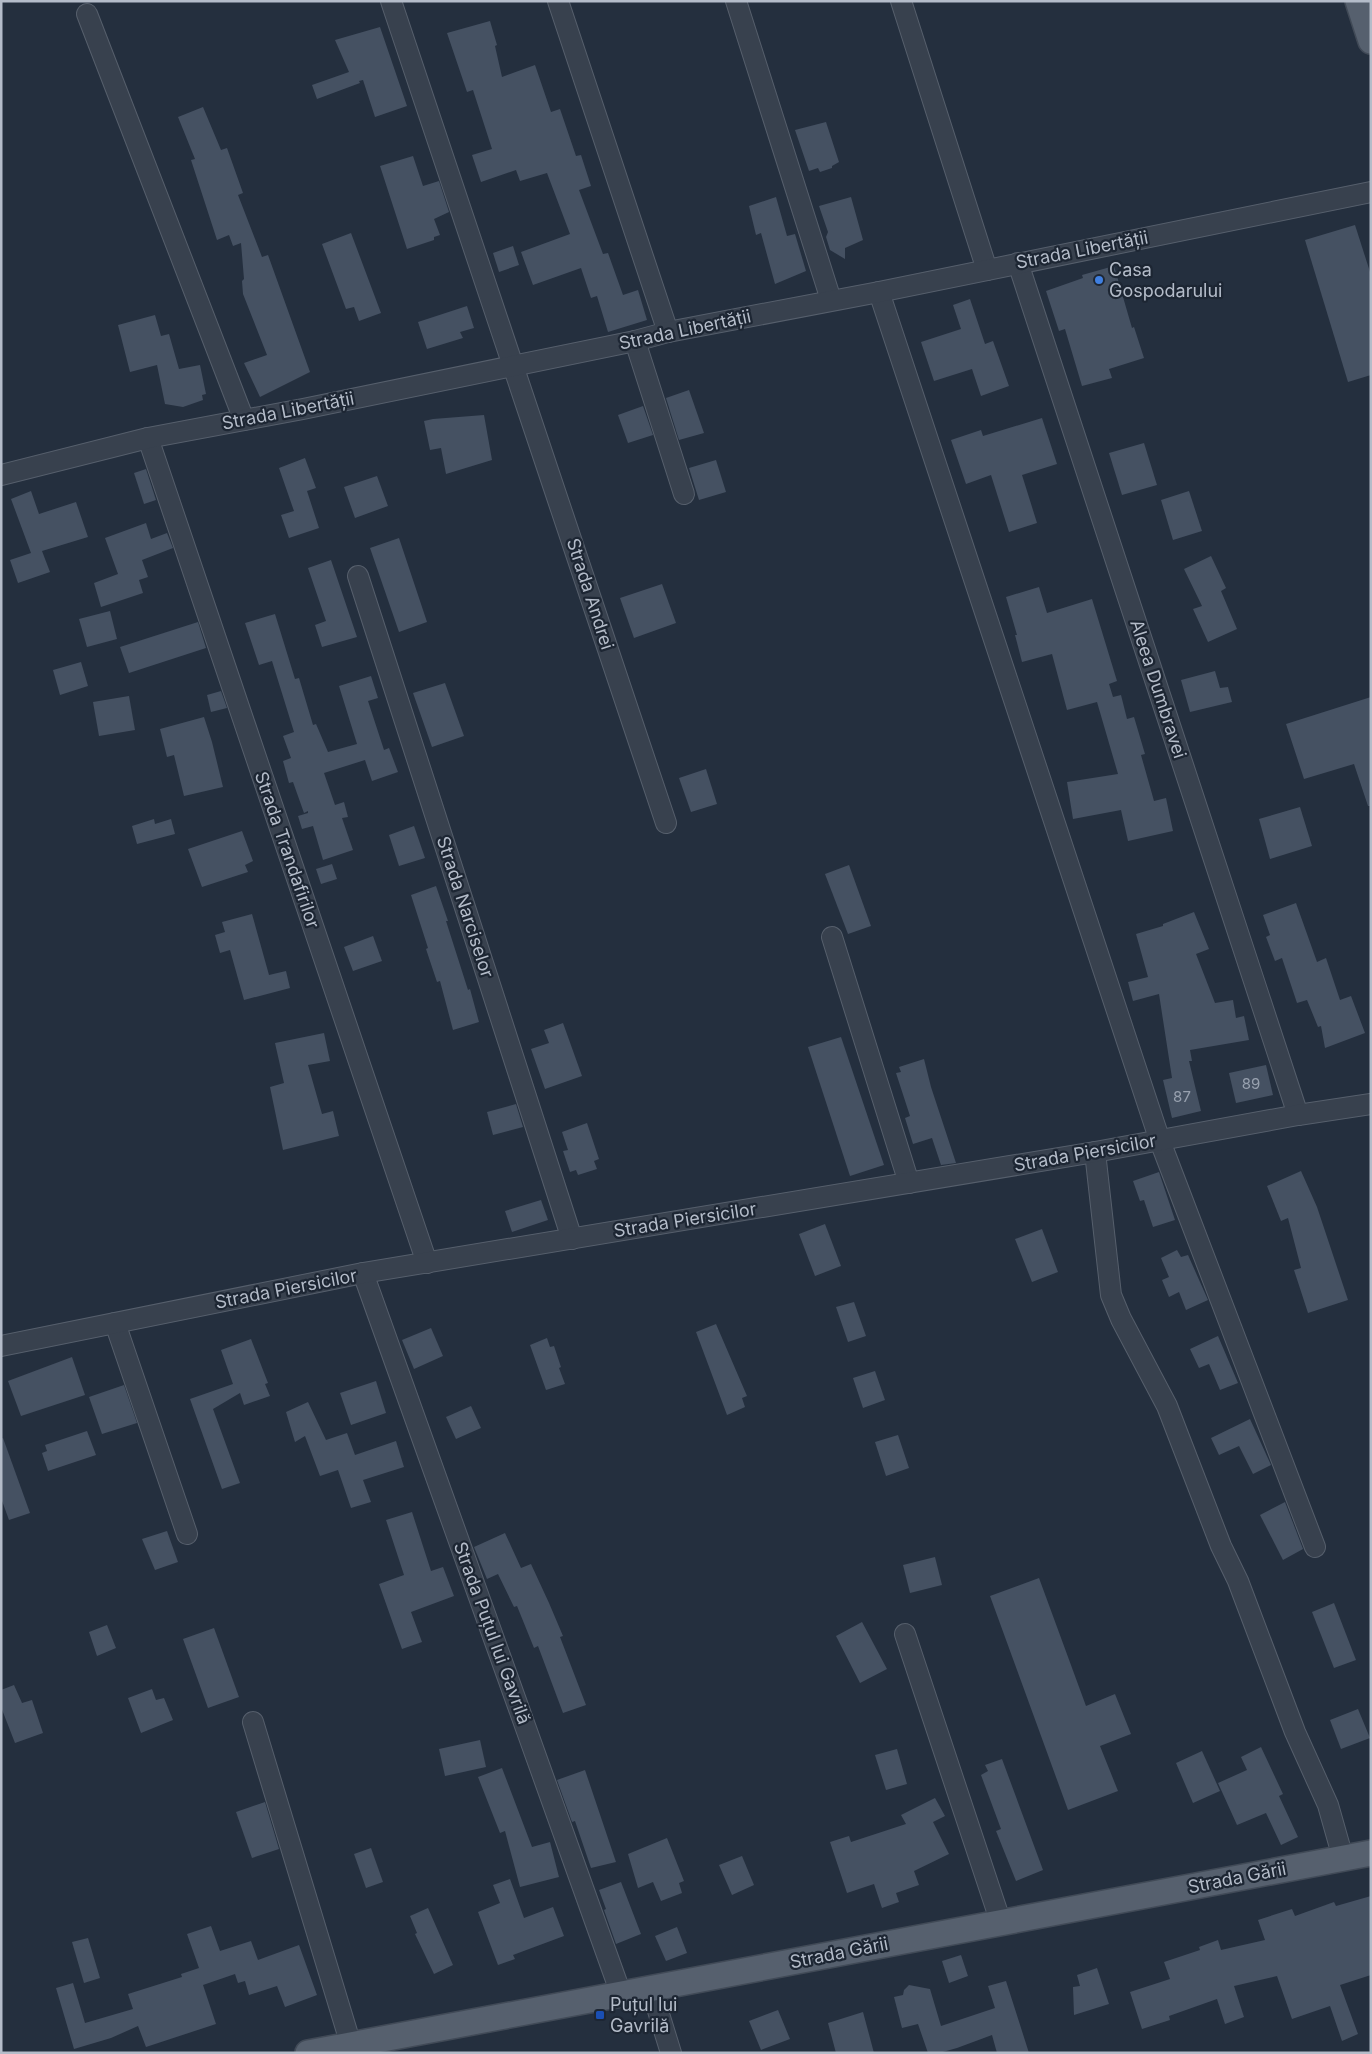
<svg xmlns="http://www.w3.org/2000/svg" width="1372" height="2054" viewBox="0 0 1372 2054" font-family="Inter,sans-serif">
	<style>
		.building { fill: #455162 }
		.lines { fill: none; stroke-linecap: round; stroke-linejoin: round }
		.minor-casing { stroke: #565f6c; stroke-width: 22 }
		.major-casing { stroke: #414a57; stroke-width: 28 }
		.minor { stroke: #38414e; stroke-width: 20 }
		.major { stroke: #56606e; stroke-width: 25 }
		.shop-dot { fill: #3f7fe0; stroke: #1d2633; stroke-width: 2 }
		.transit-dot { fill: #1a4fb4; stroke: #1d2633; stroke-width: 2 }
		.labels { text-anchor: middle; stroke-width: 4.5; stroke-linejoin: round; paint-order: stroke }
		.number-label { font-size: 15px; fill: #98a1af }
		.street-label { font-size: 18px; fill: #b4bcc9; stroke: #1d2633 }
		.poi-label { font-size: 18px; fill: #b4bcc9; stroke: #1d2633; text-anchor: start }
	</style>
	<rect width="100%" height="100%" fill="#242f3e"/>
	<g class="building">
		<polygon points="490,21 497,45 495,46 502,77 535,65 551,112 560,109 576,156 581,155 591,186 579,190 603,254 608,253 623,295 638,290 647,320 608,332 597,296 591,298 581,268 533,285 521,252 570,234 547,173 520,181 516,170 481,182 472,155 492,149 473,90 467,92 447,33"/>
		<polygon points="380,27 407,106 375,117 363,80 359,81 360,83 317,99 312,85 349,72 335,40"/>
		<polygon points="203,107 221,150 227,148 243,193 238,195 262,257 268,255 310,372 260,397 244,363 267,355 243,294 242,281 244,279 241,243 233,246 229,235 217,240 191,160 195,159 178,117"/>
		<polygon points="826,122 839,162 832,166 832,168 820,172 818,168 809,171 795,130"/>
		<polygon points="413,156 423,186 439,181 449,212 434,219 440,235 434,237 434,240 407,249 380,166"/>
		<polygon points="776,197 787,236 795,234 806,271 775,284 761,233 756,235 749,206"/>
		<polygon points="851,197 863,240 845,248 845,259 830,250 826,237 828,232 819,206"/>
		<polygon points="1355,225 1371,275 1371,375 1348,382 1305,240"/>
		<polygon points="351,233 381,313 359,321 354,307 346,309 322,244"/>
		<polygon points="513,246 519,265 499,272 493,253"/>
		<polygon points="1114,266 1132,328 1134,327 1144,358 1109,369 1112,378 1082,386 1065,329 1059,331 1046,291 1083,278 1082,275"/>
		<polygon points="970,299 985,344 993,341 1009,386 981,396 972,369 934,381 921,342 961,329 953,305"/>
		<polygon points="467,306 474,328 460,332 463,338 427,349 418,322"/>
		<polygon points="155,315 161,336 169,334 179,369 200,365 206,394 202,395 203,400 183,407 165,404 157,365 130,372 118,325"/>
		<polygon points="689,390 704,433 679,440 666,398"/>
		<polygon points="643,406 653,435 628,443 618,415"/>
		<polygon points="484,415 492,460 446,474 441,448 430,450 424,421 433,419"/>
		<polygon points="1042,418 1057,464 1022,475 1037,523 1009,532 991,475 966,484 951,440 981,430 983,436"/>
		<polygon points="1144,443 1157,485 1122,495 1109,453"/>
		<polygon points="305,458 316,488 307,491 319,528 289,538 281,515 294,511 279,468"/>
		<polygon points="716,460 726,492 699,500 689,468"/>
		<polygon points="146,469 156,500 144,504 134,473"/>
		<polygon points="377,476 388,506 355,518 344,487"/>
		<polygon points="31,491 39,514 76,502 88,537 42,551 50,572 18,583 10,560 31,553 11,499"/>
		<polygon points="1189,491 1202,531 1173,540 1161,500"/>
		<polygon points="146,523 151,539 167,533 173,548 142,560 148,577 139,580 143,593 101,607 94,583 118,574 105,538"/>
		<polygon points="399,538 427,622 399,632 370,548"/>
		<polygon points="1211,556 1226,588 1221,591 1237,629 1208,642 1193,609 1202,606 1184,569"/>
		<polygon points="331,560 357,637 322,647 315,625 326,621 308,568"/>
		<polygon points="662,584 676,623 634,638 620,598"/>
		<polygon points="1039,587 1047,613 1092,599 1117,681 1109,684 1113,697 1121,695 1127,719 1134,717 1145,754 1141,755 1154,801 1166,798 1173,831 1128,841 1121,810 1073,819 1067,782 1118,774 1097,702 1067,710 1052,654 1022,662 1015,635 1017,635 1006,597"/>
		<polygon points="110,611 117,639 87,647 79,619"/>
		<polygon points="275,614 295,679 299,678 313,725 316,724 328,752 357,744 339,686 371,676 378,698 368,701 384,750 389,748 398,772 372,781 365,760 324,773 335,805 344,802 348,817 342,818 353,850 323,860 313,826 302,829 298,816 308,813 308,811 304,813 293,782 289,783 283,761 291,758 283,736 294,732 272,661 259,665 245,623"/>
		<polygon points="198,622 206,648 129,673 120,647"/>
		<polygon points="81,662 88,686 60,695 53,670"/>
		<polygon points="1215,671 1220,688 1228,687 1232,702 1190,712 1181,680"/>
		<polygon points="445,683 464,736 432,747 413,693"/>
		<polygon points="221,691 227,708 211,712 207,695"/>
		<polygon points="129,696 135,730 99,736 93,702"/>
		<polygon points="1371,697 1371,806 1368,806 1354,764 1304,779 1286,724"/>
		<polygon points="204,717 212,742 223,787 184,796 174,755 167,757 160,729"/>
		<polygon points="706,769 717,804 691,812 679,778"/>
		<polygon points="1300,807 1312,846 1270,859 1259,819"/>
		<polygon points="154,819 155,824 171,819 175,834 137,844 132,826"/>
		<polygon points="414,826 425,858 399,866 389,835"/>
		<polygon points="242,831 253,861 245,865 248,872 202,887 188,849"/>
		<polygon points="332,864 337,879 321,884 316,869"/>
		<polygon points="849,865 871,926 848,934 825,874"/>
		<polygon points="436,886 448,921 446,921 468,990 470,989 479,1022 453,1030 440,981 437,982 426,949 428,948 411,895"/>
		<polygon points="1296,903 1317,962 1326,958 1340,1000 1351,996 1365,1033 1325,1048 1321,1026 1318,1027 1307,1000 1297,1003 1282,958 1275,961 1266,937 1270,935 1263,915"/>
		<polygon points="1194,912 1209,949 1196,954 1215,1003 1233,1000 1236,1018 1244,1016 1249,1040 1190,1050 1192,1061 1189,1061 1201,1111 1172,1118 1163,1080 1172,1078 1159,994 1133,1001 1128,982 1148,977 1136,934 1163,926 1163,924"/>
		<polygon points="252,914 269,975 286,971 290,988 244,1000 230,950 220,953 215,935 225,932 222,922"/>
		<polygon points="373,936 382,961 353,971 344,947"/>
		<polygon points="563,1023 582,1076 545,1089 531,1049 549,1043 544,1030"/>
		<polygon points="324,1033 330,1061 308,1065 322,1114 333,1111 339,1136 283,1150 270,1087 284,1083 275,1043"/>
		<polygon points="841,1037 884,1165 850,1176 808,1047"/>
		<polygon points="924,1059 931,1087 956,1163 941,1165 932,1138 913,1144 905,1118 910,1116 896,1073 901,1072 899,1067"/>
		<polygon points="1266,1065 1273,1095 1236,1103 1229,1073"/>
		<polygon points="516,1104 523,1127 493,1135 487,1112"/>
		<polygon points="587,1123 599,1159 594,1161 597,1169 578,1175 576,1170 570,1172 563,1151 568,1150 562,1132"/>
		<polygon points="1301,1171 1317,1207 1348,1300 1308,1313 1294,1270 1301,1268 1288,1218 1281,1221 1267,1186"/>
		<polygon points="1159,1172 1175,1220 1153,1227 1144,1200 1140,1201 1133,1181"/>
		<polygon points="541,1200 548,1220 512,1232 505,1211"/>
		<polygon points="825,1224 841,1266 815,1276 799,1234"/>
		<polygon points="1042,1229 1058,1272 1032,1282 1015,1239"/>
		<polygon points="1177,1250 1181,1257 1188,1255 1208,1300 1186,1310 1179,1292 1169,1297 1162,1280 1169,1277 1161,1258"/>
		<polygon points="854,1302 866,1336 848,1342 836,1307"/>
		<polygon points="716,1324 747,1396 742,1398 745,1407 727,1415 696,1332"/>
		<polygon points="431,1328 443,1356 414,1369 402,1340"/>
		<polygon points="1218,1336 1238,1383 1220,1390 1209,1364 1199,1368 1190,1349"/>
		<polygon points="547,1338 550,1347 554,1346 561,1367 559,1368 565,1384 546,1390 530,1345"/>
		<polygon points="251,1339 268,1383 265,1384 270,1396 244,1405 240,1393 213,1409 240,1483 222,1489 190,1399 233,1384 221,1350"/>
		<polygon points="72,1357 85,1395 21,1416 8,1381"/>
		<polygon points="875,1371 885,1400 863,1408 853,1378"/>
		<polygon points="376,1381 386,1413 351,1425 340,1393"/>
		<polygon points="124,1385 137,1423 102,1434 89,1397"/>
		<polygon points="308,1402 326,1440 347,1433 355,1455 396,1441 404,1467 363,1480 371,1502 351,1508 338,1470 320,1476 305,1436 295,1442 286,1412"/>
		<polygon points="471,1406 481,1428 456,1439 446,1417"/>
		<polygon points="1250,1419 1271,1465 1253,1474 1239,1446 1219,1455 1211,1438"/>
		<polygon points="87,1431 96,1455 48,1471 42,1453 47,1451 45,1445"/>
		<polygon points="898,1435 909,1468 886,1476 875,1442"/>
		<polygon points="3,1438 30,1513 9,1520 1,1498 1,1439"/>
		<polygon points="1285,1502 1303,1549 1283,1560 1260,1515"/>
		<polygon points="412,1512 431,1571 443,1567 454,1596 411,1612 422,1642 402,1649 379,1584 404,1575 386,1520"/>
		<polygon points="167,1531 178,1562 155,1570 142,1539"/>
		<polygon points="505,1533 521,1568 531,1564 549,1603 563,1636 560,1637 586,1705 563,1713 538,1646 534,1648 517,1606 514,1607 498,1574 487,1579 474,1547"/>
		<polygon points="935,1557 942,1585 910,1593 903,1565"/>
		<polygon points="1039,1578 1086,1706 1115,1694 1131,1734 1100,1746 1118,1791 1068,1810 990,1596"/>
		<polygon points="1334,1603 1356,1660 1334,1668 1312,1612"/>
		<polygon points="862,1622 887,1669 860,1683 836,1636"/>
		<polygon points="107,1625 116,1648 97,1656 89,1632"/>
		<polygon points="214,1628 239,1697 208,1708 183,1639"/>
		<polygon points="14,1685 22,1703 32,1700 43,1733 15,1743 1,1707 1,1690"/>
		<polygon points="152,1689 156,1700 164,1698 173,1720 141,1733 128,1698"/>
		<polygon points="1358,1709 1370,1738 1341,1749 1330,1720"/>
		<polygon points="480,1740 486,1767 445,1776 439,1749"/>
		<polygon points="1261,1747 1283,1794 1279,1796 1298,1837 1281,1845 1266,1813 1237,1825 1218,1783 1247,1770 1241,1757"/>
		<polygon points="897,1749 907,1784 886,1790 875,1755"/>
		<polygon points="1202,1751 1220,1791 1193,1803 1176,1763"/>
		<polygon points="1002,1759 1043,1870 1016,1881 996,1831 1001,1829 981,1775 988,1771 985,1765"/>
		<polygon points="502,1768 532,1847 550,1842 559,1877 520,1887 505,1831 500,1833 478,1777"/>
		<polygon points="585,1770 616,1862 591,1868 575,1821 572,1822 557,1780"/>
		<polygon points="935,1798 945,1816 933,1822 949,1854 914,1871 919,1885 896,1893 899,1902 882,1908 874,1884 847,1893 830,1842 849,1836 851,1842 906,1824 901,1815"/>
		<polygon points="265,1802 279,1849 252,1858 236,1812"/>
		<polygon points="667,1838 684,1881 679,1883 682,1893 661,1901 653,1882 638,1888 628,1854"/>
		<polygon points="371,1848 383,1882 366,1888 354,1854"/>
		<polygon points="742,1856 754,1885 732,1895 719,1865"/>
		<polygon points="510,1879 524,1918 553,1907 564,1936 513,1955 515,1959 498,1965 478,1912 500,1903 493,1885"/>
		<polygon points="621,1882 641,1934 616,1944 604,1910 606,1909 599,1890"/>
		<polygon points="1371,1896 1371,1975 1340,1985 1358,2034 1342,2041 1330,2006 1292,2019 1277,1976 1234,1986 1244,2017 1225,2024 1217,1999 1169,2016 1170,2020 1142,2029 1130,1992 1170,1979 1164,1962 1200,1950 1199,1947 1218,1940 1221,1950 1265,1940 1258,1920 1292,1909 1295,1916 1334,1902 1336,1906"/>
		<polygon points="428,1908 453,1965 434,1974 415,1934 417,1933 410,1916"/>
		<polygon points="211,1926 220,1951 251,1941 258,1960 299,1945 317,1995 285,2007 277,1986 249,1995 245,1981 238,1983 235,1974 203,1985 216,2024 146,2047 138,2026 111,2038 74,2049 56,1988 73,1983 85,2023 133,2009 128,1994 182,1977 181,1974 199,1968 187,1934"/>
		<polygon points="677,1927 687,1953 666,1961 655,1936"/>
		<polygon points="88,1938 100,1978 84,1983 72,1942"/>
		<polygon points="961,1955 968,1976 949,1983 942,1961"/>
		<polygon points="1097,1968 1109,2004 1074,2015 1073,1987 1080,1986 1077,1975"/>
		<polygon points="1006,1981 1029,2053 997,2053 992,2035 957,2048 939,2053 928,2053 918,2024 902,2028 894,1997 903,1995 904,1990 909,1985 930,1989 941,2026 995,2008 988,1986"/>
		<polygon points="778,2010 790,2039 761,2050 749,2021"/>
		<polygon points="863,2012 874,2053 836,2053 828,2023"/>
	</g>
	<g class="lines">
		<defs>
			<g id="minor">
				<polyline points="391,1 666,823"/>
				<polyline points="558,1 668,332"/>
				<polyline points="736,1 831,300"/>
				<polyline points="901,1 987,270"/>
				<polyline points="87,14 244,420"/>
				<polyline points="1018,263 1298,1115"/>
				<polyline points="879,292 1160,1141 1315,1547"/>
				<polyline points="635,341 684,494"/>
				<polyline points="148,438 427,1263"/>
				<polyline points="1,475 148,438 303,409 635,341 668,332 879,292 1371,192"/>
				<polyline points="358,576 572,1239"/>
				<polyline points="832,937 909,1183"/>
				<polyline points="1095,1152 1111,1295 1121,1319 1167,1406 1221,1546 1238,1581 1295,1732 1328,1805 1343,1858"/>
				<polyline points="363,1273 621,1994"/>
				<polyline points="115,1323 187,1534"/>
				<polyline points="1,1346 363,1273 1095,1152 1298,1115 1371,1104"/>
				<polyline points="905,1634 1001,1923"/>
				<polyline points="253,1722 351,2045"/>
				<polyline points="651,1988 671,2053"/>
			</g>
			<g id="major">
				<polyline points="1358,1 1371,41"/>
				<polyline points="308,2053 1371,1853"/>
			</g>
		</defs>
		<use href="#minor" class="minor-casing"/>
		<use href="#major" class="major-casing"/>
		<use href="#minor" class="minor"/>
		<use href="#major" class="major"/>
	</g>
	<circle class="shop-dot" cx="1099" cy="280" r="5"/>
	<rect class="transit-dot" x="595" y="2010" width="10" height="10" rx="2.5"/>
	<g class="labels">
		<g class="number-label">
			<text x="1251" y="1089">89</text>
			<text x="1182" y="1102">87</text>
		</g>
		<g class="street-label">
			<text transform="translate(1082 250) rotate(-11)" y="6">Strada Libertății</text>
			<text transform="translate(685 330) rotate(-12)" y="6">Strada Libertății</text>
			<text transform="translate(288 411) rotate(-11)" y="6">Strada Libertății</text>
			<text transform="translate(590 594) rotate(72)" y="6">Strada Andrei</text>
			<text transform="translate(1158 689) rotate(72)" y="6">Aleea Dumbravei</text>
			<text transform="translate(287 850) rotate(71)" y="6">Strada Trandafirilor</text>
			<text transform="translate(465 907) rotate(72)" y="6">Strada Narciselor</text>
			<text transform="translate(1085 1153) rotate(-10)" y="6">Strada Piersicilor</text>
			<text transform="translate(685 1220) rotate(-9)" y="6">Strada Piersicilor</text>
			<text transform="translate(286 1289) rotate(-11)" y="6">Strada Piersicilor</text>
			<text transform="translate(492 1633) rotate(70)" y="6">Strada Puțul lui Gavrilă</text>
			<text transform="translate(1237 1878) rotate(-11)" y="6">Strada Gării</text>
			<text transform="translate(839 1953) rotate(-11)" y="6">Strada Gării</text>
		</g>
		<g class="poi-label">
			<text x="1109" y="276">Casa<tspan x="1109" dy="21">Gospodarului</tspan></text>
			<text x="610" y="2011">Puțul lui<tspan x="610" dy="21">Gavrilă</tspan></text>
		</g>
	</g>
	<rect width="1372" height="2054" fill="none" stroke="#b4bcc9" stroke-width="5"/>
</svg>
